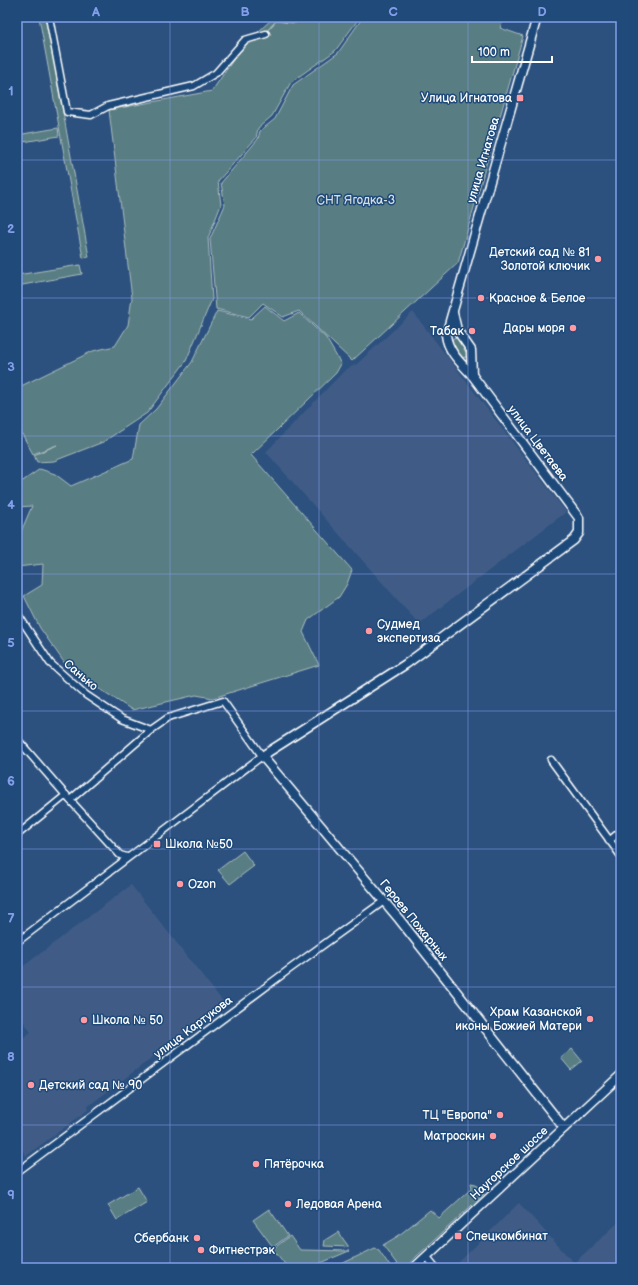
<svg xmlns="http://www.w3.org/2000/svg" width="638" height="1285" viewBox="0 0 638 1285" font-family="'Balsamiq Sans',sans-serif">
	<style>
		.built { fill: #405c86 }
		.green { fill: #587d82; stroke: #acbec0 }
		.lines { fill: none; stroke-linecap: round; stroke-linejoin: round }
		.street-casing { stroke: #fff; stroke-width: 9 }
		.secondary-casing { stroke: #fff; stroke-width: 11 }
		.street { stroke: #1f4a7a; stroke-width: 6 }
		.secondary { stroke: #1f4a7a; stroke-width: 8 }
		.grid { fill: none; stroke: #839eea; stroke-width: 1; stroke-opacity: 0.55 }
		.poi-dot { fill: #ff9aa2; stroke: #1f4a7a; stroke-width: 1.5 }
		.labels { text-anchor: middle; stroke-width: 3; stroke-linejoin: round; paint-order: stroke }
		.poi-label { font-size: 12px; fill: #fff; stroke: #1f4a7a; text-anchor: start }
		.street-label { font-size: 12px; fill: #fff; stroke: #1f4a7a }
		.park-label { font-size: 12px; fill: #d5dee0; stroke: #1f4a7a }
		.neatline { fill: none; stroke: #839eea; stroke-width: 1.5 }
		.grid-label { font-size: 13px; text-anchor: middle; font-weight: bold; fill: #839eea }
	</style>
	<rect width="100%" height="100%" fill="#2c517f"/>
	<filter id="ink" filterUnits="userSpaceOnUse"><feTurbulence type="fractalNoise" baseFrequency=".025" numOctaves="2"/><feDisplacementMap in="SourceGraphic" scale="8" xChannelSelector="R" yChannelSelector="G"/><feConvolveMatrix kernelMatrix="1 2 1 2 8 2 1 2 1" color-interpolation-filters="sRGB"/></filter>
	<g filter="url(#ink)">
		<g class="built">
			<polygon points="413,312 566,512 419,624 266,452 345,370 357,364"/>
			<polygon points="131,885 224,1003 87,1107 88,1110 26,1156 17,1143 17,1042 31,1032 17,1013 17,971"/>
			<polygon points="519,1203 574,1263 621,1220 621,1268 453,1268"/>
		</g>
		<g class="green">
			<polygon points="39,17 46,17 89,257 83,258"/>
			<polygon points="274,17 295,17 295,23 276,21 266,32 276,21 296,23 296,17 360,17 335,51 291,82 272,116 258,128 256,138 218,181 221,205 208,238 212,299 186,361 147,413 103,442 54,461 37,462 34,455 57,445 33,454 22,434 17,433 17,388 93,351 115,346 128,325 132,298 109,110 212,91 242,47"/>
			<polygon points="363,17 504,17 500,28 523,36 458,263 352,361 299,311 283,317 263,303 249,317 216,309 210,239 225,205 221,183 258,139 260,131 275,119 293,85 338,53"/>
			<polygon points="58,128 59,136 17,143 17,135"/>
			<polygon points="80,265 82,274 17,286 17,275"/>
			<polygon points="265,306 284,321 299,313 326,338 341,364 336,373 251,455 352,570 347,584 339,597 308,620 303,632 319,665 213,698 196,695 132,710 68,668 40,628 24,596 42,585 43,564 17,567 17,541 32,506 17,507 17,485 40,469 55,474 71,486 133,459 139,425 156,409 192,362 217,311 251,319"/>
			<polygon points="455,337 457,337 468,349 466,357 463,358 458,356 451,340"/>
			<polygon points="243,851 254,866 230,884 218,870"/>
			<polygon points="572,1049 582,1061 571,1070 561,1058"/>
			<polygon points="471,1183 476,1184 484,1194 404,1268 399,1267 383,1245 398,1236 430,1210 439,1218 472,1188"/>
			<polygon points="138,1187 147,1202 117,1220 108,1205"/>
			<polygon points="269,1209 288,1236 273,1247 253,1220"/>
			<polygon points="338,1232 349,1247 324,1246 325,1240"/>
			<polygon points="290,1236 300,1250 349,1251 309,1268 288,1268 273,1249"/>
			<polygon points="375,1248 379,1250 391,1268 333,1268"/>
		</g>
		<g class="lines">
			<defs>
				<g id="street">
					<polyline points="49,17 67,112 91,115 108,106 194,86 216,73 245,40 266,34"/>
					<polyline points="17,613 50,663 86,695 122,719 151,730"/>
					<polyline points="17,739 70,800"/>
					<polyline points="551,760 621,856"/>
					<polyline points="17,835 66,795"/>
					<polyline points="609,841 621,831"/>
					<polyline points="17,942 262,756 223,701 168,718 151,730 70,800 120,855 127,857"/>
					<polyline points="17,1172 287,971 384,901"/>
					<polyline points="427,1257 436,1268"/>
					<polyline points="17,1267 18,1268"/>
				</g>
				<g id="secondary">
					<path d="M537 17 446 335C448 352 461 363 472 375L579 518V533L574 540 406 664 262 756 399 919 564 1128"/>
					<polyline points="453,313 457,330 471,350 472,375"/>
					<polyline points="414,1268 621,1075"/>
				</g>
			</defs>
			<use href="#street" class="street-casing"/>
			<use href="#secondary" class="secondary-casing"/>
			<use href="#street" class="street"/>
			<use href="#secondary" class="secondary"/>
		</g>
	</g>
	<path class="grid" d="M170 17V1268M319 17V1268M468 17V1268M17 160H621M17 298H621M17 436H621M17 574H621M17 711H621M17 849H621M17 987H621M17 1125H621"/>
	<g class="poi-dot">
		<rect x="516" y="94" width="8" height="8" rx="2"/>
		<circle cx="598" cy="259" r="4"/>
		<circle cx="481" cy="298" r="4"/>
		<circle cx="573" cy="328" r="4"/>
		<circle cx="472" cy="331" r="4"/>
		<circle cx="369" cy="631" r="4"/>
		<rect x="153" y="840" width="8" height="8" rx="2"/>
		<circle cx="180" cy="884" r="4"/>
		<circle cx="590" cy="1019" r="4"/>
		<circle cx="84" cy="1020" r="4"/>
		<circle cx="31" cy="1085" r="4"/>
		<circle cx="500" cy="1115" r="4"/>
		<circle cx="493" cy="1136" r="4"/>
		<circle cx="256" cy="1164" r="4"/>
		<circle cx="288" cy="1204" r="4"/>
		<rect x="454" y="1232" width="8" height="8" rx="2"/>
		<circle cx="197" cy="1238" r="4"/>
		<circle cx="201" cy="1250" r="4"/>
	</g>
	<g class="labels">
		<g class="poi-label">
			<text x="512" y="102" text-anchor="end">Улица Игнатова</text>
			<text x="590" y="256" text-anchor="end">Детский сад № 81<tspan x="590" dy="14">Золотой ключик</tspan></text>
			<text x="489" y="302">Красное &amp; Белое</text>
			<text x="565" y="332" text-anchor="end">Дары моря</text>
			<text x="464" y="335" text-anchor="end">Табак</text>
			<text x="377" y="628">Судмед<tspan x="377" dy="14">экспертиза</tspan></text>
			<text x="165" y="848">Школа №50</text>
			<text x="188" y="888">Ozon</text>
			<text x="582" y="1016" text-anchor="end">Храм Казанской<tspan x="582" dy="14">иконы Божией Матери</tspan></text>
			<text x="92" y="1024">Школа № 50</text>
			<text x="39" y="1089">Детский сад № 90</text>
			<text x="492" y="1119" text-anchor="end">ТЦ "Европа"</text>
			<text x="485" y="1140" text-anchor="end">Матроскин</text>
			<text x="264" y="1168">Пятёрочка</text>
			<text x="296" y="1208">Ледовая Арена</text>
			<text x="466" y="1240">Спецкомбинат</text>
			<text x="189" y="1242" text-anchor="end">Сбербанк</text>
			<text x="209" y="1254">Фитнестрэк</text>
		</g>
		<g class="street-label">
			<text transform="translate(483 160) rotate(-74)" y="4">улица Игнатова</text>
			<text transform="translate(538 443) rotate(53)" y="4">улица Цветаева</text>
			<text transform="translate(81 675) rotate(40)" y="4">Санько</text>
			<text transform="translate(414 920) rotate(51)" y="4">Героев Пожарных</text>
			<text transform="translate(193 1027) rotate(-37)" y="4">улица Картукова</text>
			<text transform="translate(509 1163) rotate(-43)" y="4">Наугорское шоссе</text>
		</g>
		<g class="park-label">
			<text x="356" y="204">СНТ Ягодка-3</text>
		</g>
	</g>
	<rect width="638" height="1285" fill="none" stroke="#1f4a7a" stroke-width="44"/>
	<path d="M472 56v6h80v-6" fill="none" stroke="#ffffff" stroke-width="2"/>
	<text x="478" y="56" font-size="12" fill="#ffffff" stroke="#1f4a7a" stroke-width="3" paint-order="stroke">100 m</text>
	<rect x="22" y="22" width="594" height="1241" class="neatline"/>
	<g class="grid-label">
		<text x="96" y="16">A</text>
		<text x="245" y="16">B</text>
		<text x="393" y="16">C</text>
		<text x="542" y="16">D</text>
		<text x="11" y="95">1</text>
		<text x="11" y="233">2</text>
		<text x="11" y="371">3</text>
		<text x="11" y="509">4</text>
		<text x="11" y="647">5</text>
		<text x="11" y="785">6</text>
		<text x="11" y="923">7</text>
		<text x="11" y="1061">8</text>
		<text x="11" y="1199">9</text>
	</g>
</svg>
